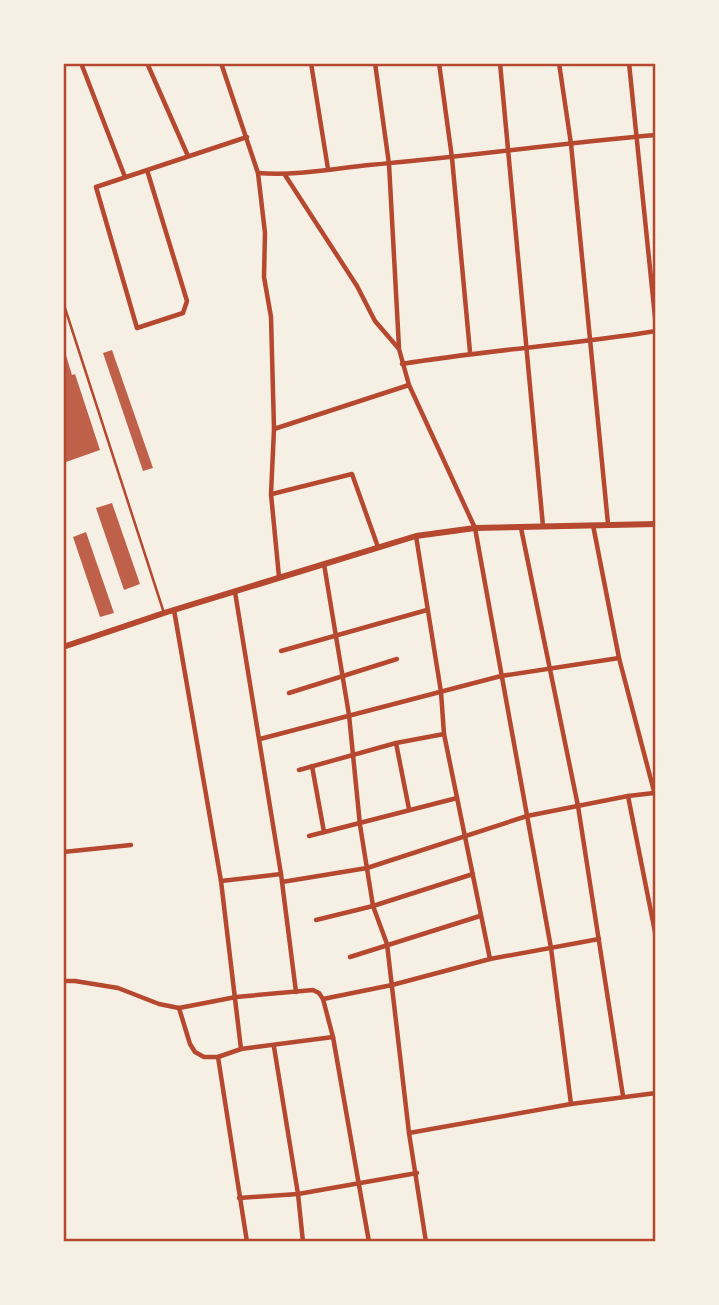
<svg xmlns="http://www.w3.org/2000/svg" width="719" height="1305" viewBox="0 0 719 1305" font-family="Helvetica,sans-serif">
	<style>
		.building { fill: #bf614a }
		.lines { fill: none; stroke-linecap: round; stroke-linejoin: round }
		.service { stroke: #b5482f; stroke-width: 2.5 }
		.minor { stroke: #b5482f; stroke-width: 4.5 }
		.tertiary { stroke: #b5482f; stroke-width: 6 }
		.neatline { fill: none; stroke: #b5482f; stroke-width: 2.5 }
	</style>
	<rect width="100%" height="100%" fill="#f6efe4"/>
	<g class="building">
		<polygon points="112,350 153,468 143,471 103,353"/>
		<polygon points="65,352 72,375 75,374 100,450 63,463"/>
		<polygon points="112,503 140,584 124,590 96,508"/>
		<polygon points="86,532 114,613 100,617 73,537"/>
	</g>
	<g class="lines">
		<polyline class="service" points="63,302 164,613"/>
		<g class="minor">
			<polyline points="81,63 125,177"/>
			<polyline points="147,63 188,156"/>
			<polyline points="221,63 258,173 265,233 264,277 271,317 274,429 271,494 279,577"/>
			<polyline points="311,63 328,169"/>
			<polyline points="375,63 389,164 399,348"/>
			<polyline points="439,63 452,158 470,352"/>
			<polyline points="500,63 543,526"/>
			<polyline points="559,63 571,144 608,524"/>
			<polyline points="629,63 656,327"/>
			<polyline points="147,170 187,301 183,313 137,328 96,187 247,137"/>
			<path d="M258 173C295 176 332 169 369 165 465 157 560 143 656 135"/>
			<polyline points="285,175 357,286 375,321 399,349 409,385 475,528 551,948 571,1104"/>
			<path d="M402 364C486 350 571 345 656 331"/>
			<polyline points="274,429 409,385"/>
			<polyline points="272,494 352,474 378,547"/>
			<polyline points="593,525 619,658 656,799"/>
			<polyline points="521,528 578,806 623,1096"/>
			<polyline points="416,536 441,692 444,734 490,959"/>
			<polyline points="324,564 349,715 360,825 373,906 387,944 409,1133 426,1242"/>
			<polyline points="235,592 281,874 296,992"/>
			<polyline points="174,610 221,881 241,1049"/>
			<polyline points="281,651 427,610"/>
			<polyline points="289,693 397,659"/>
			<polyline points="260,739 501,676 619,658"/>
			<polyline points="396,743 409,809"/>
			<polyline points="312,766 324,832"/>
			<polyline points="299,770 396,743 444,734"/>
			<polyline points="628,796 656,937"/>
			<polyline points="309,836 457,798"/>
			<polyline points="63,852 131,845"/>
			<polyline points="221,881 281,874"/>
			<polyline points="282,882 367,868 527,816 628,796 654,793"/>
			<polyline points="316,920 373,906 473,874"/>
			<polyline points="350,957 480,916"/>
			<polyline points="63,981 75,981 118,988 159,1004 179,1008 236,997 313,990 319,993 323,999 333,1037 369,1242"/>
			<polyline points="323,999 392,985 490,959 599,939"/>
			<polyline points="179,1008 190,1044 195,1052 204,1057 218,1057 241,1049 333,1037"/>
			<polyline points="274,1047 298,1194 303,1242"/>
			<polyline points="218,1057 247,1242"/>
			<polyline points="409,1133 571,1104 656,1093"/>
			<polyline points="239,1198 298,1194 417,1173"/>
		</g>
		<polyline class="tertiary" points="63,647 164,613 416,536 475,528 656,524"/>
	</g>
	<rect width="719" height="1305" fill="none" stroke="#f6efe4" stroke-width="130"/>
	<rect x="65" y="65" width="589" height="1175" class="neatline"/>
</svg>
